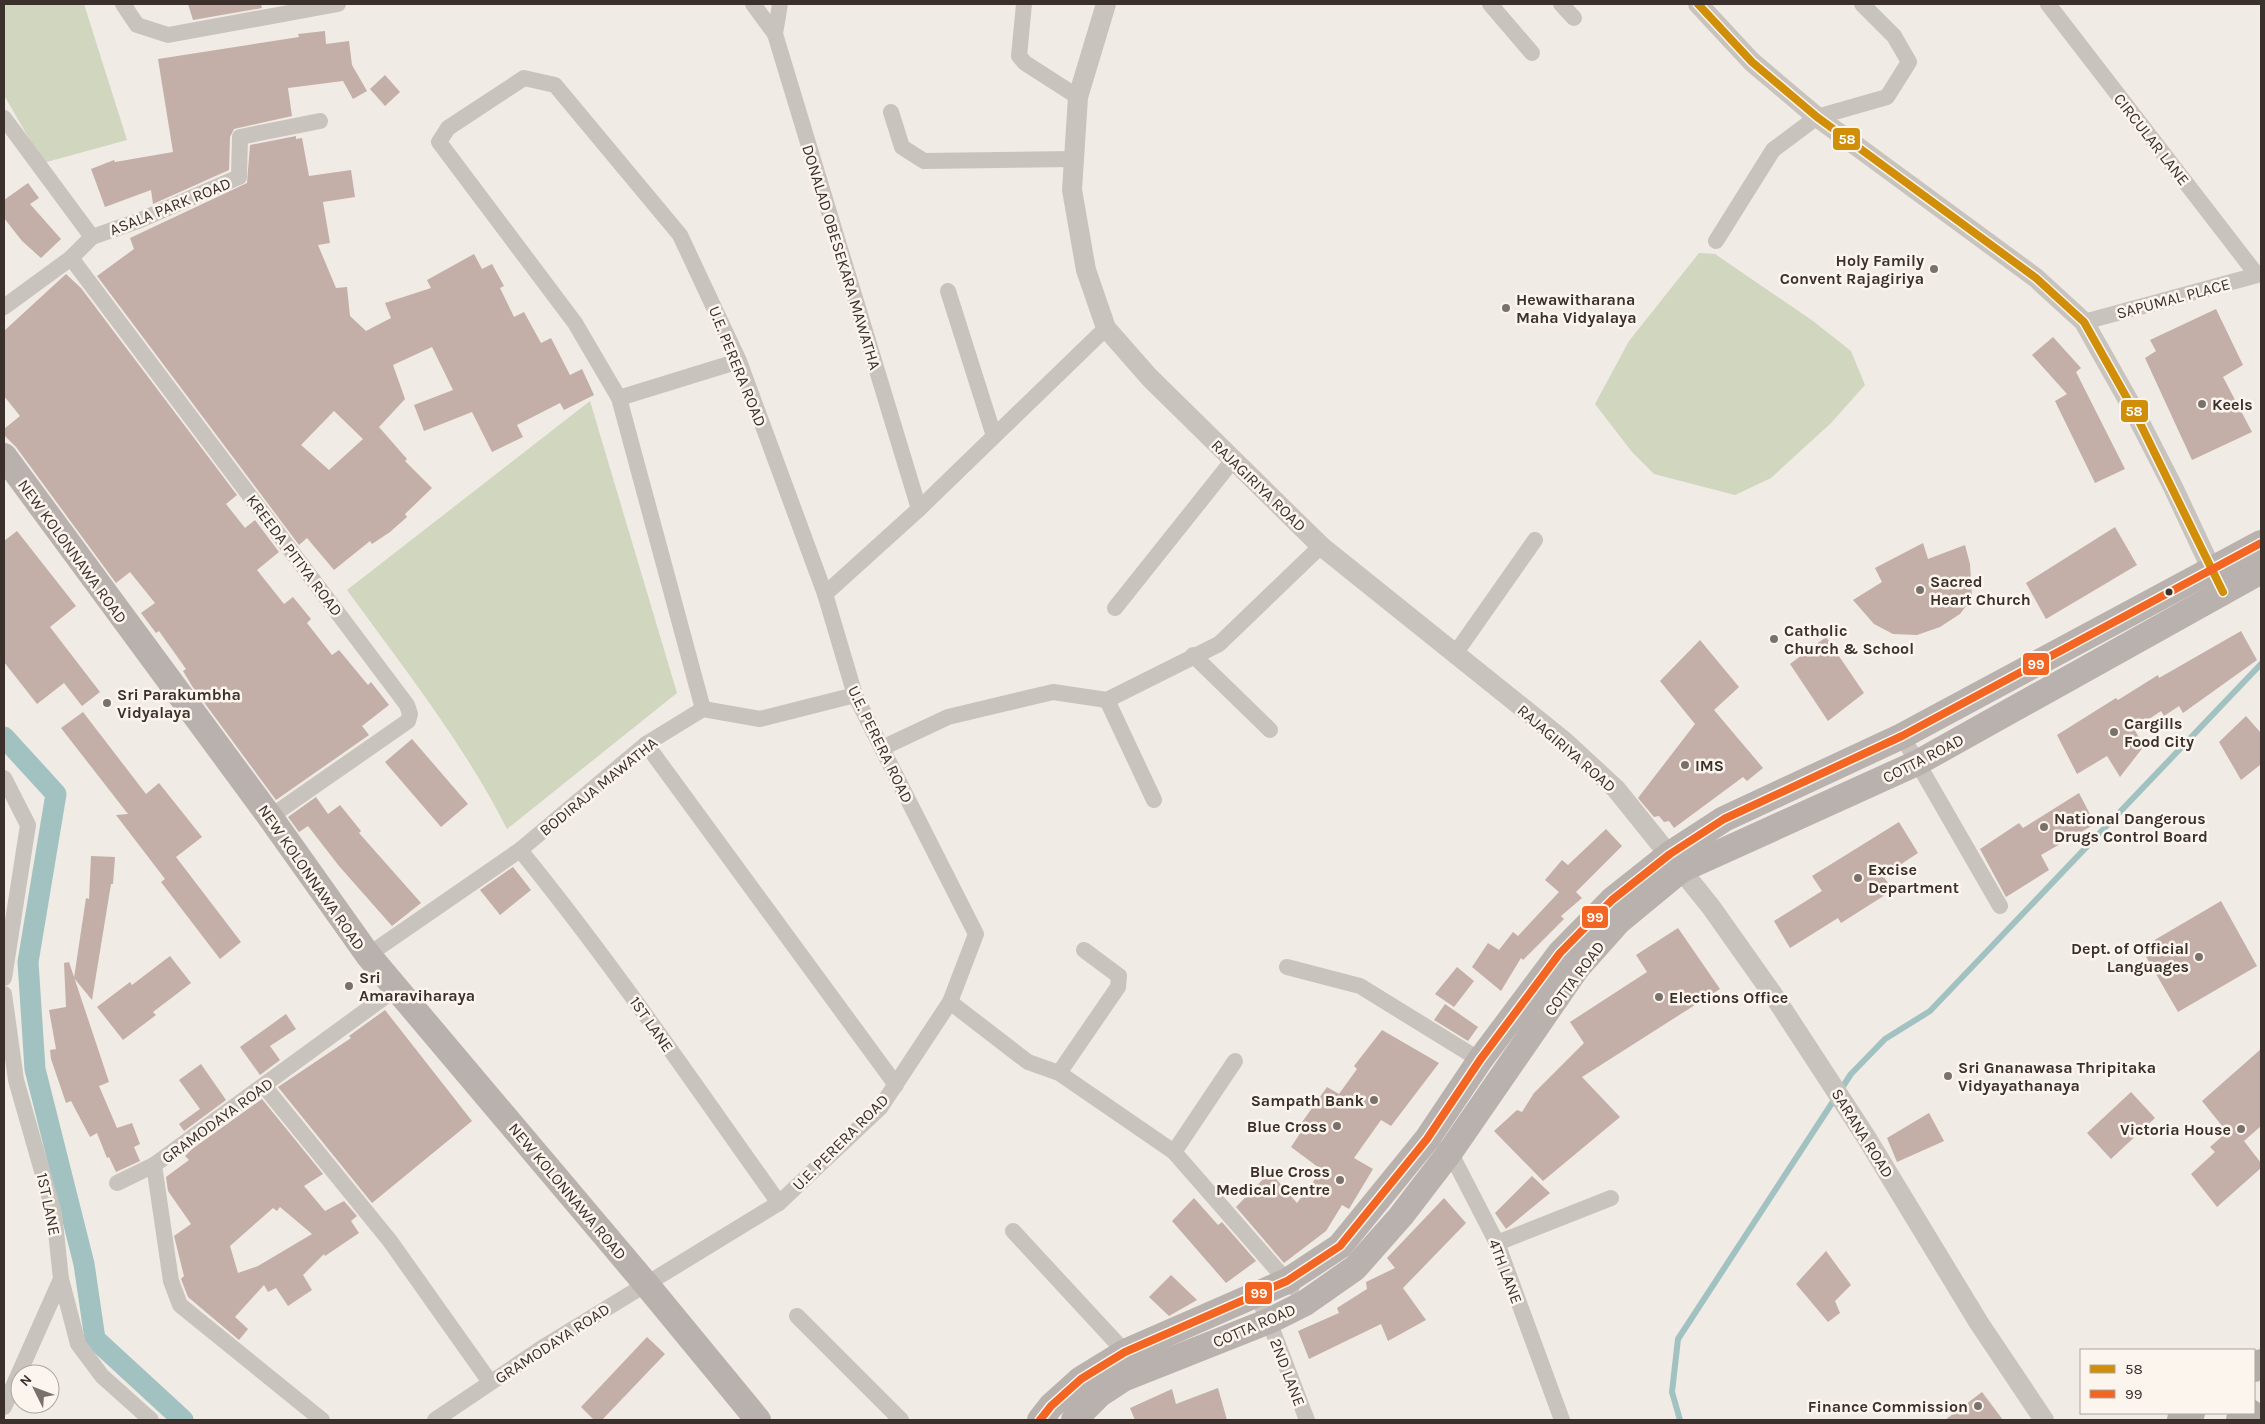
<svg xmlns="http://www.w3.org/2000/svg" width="2265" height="1424" viewBox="0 0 2265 1424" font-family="Karla,sans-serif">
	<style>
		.green { fill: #d1d6bf }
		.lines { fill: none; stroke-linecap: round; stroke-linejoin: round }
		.stream { stroke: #a1c2c1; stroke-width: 6 }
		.canal { stroke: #a1c2c1; stroke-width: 21 }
		.building { fill: #c3afa7; fill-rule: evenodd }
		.minor { stroke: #c9c3be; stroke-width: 16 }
		.tertiary { stroke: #c9c3be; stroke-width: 20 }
		.primary { stroke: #b8b1ad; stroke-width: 26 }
		.trunk { stroke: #b4aea8; stroke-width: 28 }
		.bus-1-casing { stroke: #fbf5ee; stroke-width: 11 }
		.bus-2-casing { stroke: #fbf5ee; stroke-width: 11 }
		.bus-1 { stroke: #d18e09; stroke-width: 8 }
		.bus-2 { stroke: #f26522; stroke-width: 8 }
		.poi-dot { fill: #7a716c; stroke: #fbf5ee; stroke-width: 2 }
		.bus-dot { fill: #3b302b; stroke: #fbf5ee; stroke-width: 2 }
		.labels { text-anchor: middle; stroke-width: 5; stroke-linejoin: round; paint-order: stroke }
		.street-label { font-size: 16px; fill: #3b302b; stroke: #fbf5ee }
		.poi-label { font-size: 16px; font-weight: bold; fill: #3b302b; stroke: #fbf5ee; text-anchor: start }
		.line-badge { stroke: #fbf5ee; stroke-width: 2 }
		.badge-label { font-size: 14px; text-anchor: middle; font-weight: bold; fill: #fff }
	</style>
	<rect width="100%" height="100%" fill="#f0ebe5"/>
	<g class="green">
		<polygon points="4,4 84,4 127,140 43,163 4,95"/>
		<polygon points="1699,253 1715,254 1813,321 1851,351 1865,385 1831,423 1771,478 1735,495 1654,474 1632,452 1595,404 1629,341"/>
		<path d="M590 401 677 693 507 829C464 744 403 667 347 590Z"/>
	</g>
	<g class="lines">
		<polyline class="stream" points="1680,1420 1672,1392 1678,1339 1851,1074 1885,1039 1930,1011 2261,664"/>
		<polyline class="canal" points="4,737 56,794 28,962 35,1069 84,1264 95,1339 183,1420"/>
	</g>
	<g class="building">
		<polygon points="188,4 261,4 262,8 193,20"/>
		<polygon points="325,31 326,44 349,41 352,65 367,91 353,99 343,81 288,88 292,116 234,129 230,137 229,170 153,204 151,190 105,207 91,169 114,160 115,162 173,152 158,59 299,37 298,34"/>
		<polygon points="385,75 400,92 385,106 370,89"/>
		<path d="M296 136V139L302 138 309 176 351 170 355 197 323 202 330 243 318 245 336 288 347 287 350 316 366 331 391 318 385 303 431 288 427 280 474 254 482 269 492 264 504 286 500 288 514 317 524 312 541 343 551 338 570 375 582 369 594 395 564 410 560 403 517 425 523 437 492 452 472 412 424 431 414 405 453 390 432 347 393 365 405 399 379 427 407 459 405 461 432 488 405 514 407 517 390 532 372 544 370 541 334 570 307 538 299 545 97 276 134 249 130 238 247 183 250 145ZM334 411 363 439 329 470 301 445Z"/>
		<polygon points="28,183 39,198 30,204 61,239 41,258 22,241 4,218 4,200"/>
		<polygon points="66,274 81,288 237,495 226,504 245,528 255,520 279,552 257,570 284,604 293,597 311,619 307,623 332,655 339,650 368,685 371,682 389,705 362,726 369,735 276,800 192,686 183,671 186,669 159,631 156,633 141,613 155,603 130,572 116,583 16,447 4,435 4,429 20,416 4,396 4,331"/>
		<polygon points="2216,309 2243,365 2223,377 2252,432 2192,460 2145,358 2156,351 2150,340"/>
		<polygon points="2053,337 2081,368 2076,372 2125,469 2095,483 2055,401 2067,394 2032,355"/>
		<polygon points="2115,527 2137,565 2046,619 2026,583"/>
		<polygon points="17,531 76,606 50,627 100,692 82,706 64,683 37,704 4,662 4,541"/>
		<polygon points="1923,543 1928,559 1965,545 1970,564 1972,598 1960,614 1940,627 1917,635 1893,634 1874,624 1853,600 1882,582 1875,568"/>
		<polygon points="2241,631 2257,660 2183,713 2179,706 2164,716 2161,711 2134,729 2144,746 2120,777 2107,756 2077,774 2057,735 2116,698 2118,700 2158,675 2159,678"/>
		<polygon points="1826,637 1864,693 1828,721 1790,664"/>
		<polygon points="1700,640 1739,687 1714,710 1763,768 1747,781 1743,777 1674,828 1669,821 1664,822 1659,816 1654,817 1638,798 1695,724 1660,681"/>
		<polygon points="83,712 146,794 159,783 202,837 176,857 241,942 220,959 161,882 165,879 116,815 128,814 61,728"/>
		<polygon points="2246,716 2261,733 2261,758 2260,765 2241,780 2219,742"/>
		<polygon points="412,739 468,804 441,827 385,762"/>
		<polygon points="2079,793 2095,824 2041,855 2049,870 2006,897 1980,849 2019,823 2023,828"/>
		<polygon points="316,797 328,814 340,805 361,831 359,833 421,903 392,926 339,866 308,826 299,832 288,817"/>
		<polygon points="1899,822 1918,853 1883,876 1893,890 1841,923 1838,918 1790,948 1774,921 1822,891 1812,876"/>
		<polygon points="1606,829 1622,846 1576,892 1582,898 1561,916 1564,919 1523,960 1521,958 1501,991 1472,967 1488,943 1499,950 1513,932 1518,936 1559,892 1545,880 1562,860 1568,865"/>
		<polygon points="91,856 115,857 113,884 111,884 92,1000 74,978 86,898 89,899"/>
		<polygon points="513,867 531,890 500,915 480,890"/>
		<polygon points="2221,901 2257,966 2178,1012 2141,948"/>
		<polygon points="1678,928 1720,989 1582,1077 1620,1117 1543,1181 1494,1131 1517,1110 1522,1112 1534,1093 1584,1043 1570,1022 1647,972 1636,955"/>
		<polygon points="170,956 191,983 153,1012 156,1015 123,1040 97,1007 130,982 132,985"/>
		<polygon points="69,962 109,1082 99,1086 117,1128 132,1123 140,1144 134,1147 140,1161 116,1172 109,1157 107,1158 97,1133 90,1137 71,1101 66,1103 51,1059 50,1050 56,1049 49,1010 66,1007 64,963"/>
		<polygon points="1457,967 1474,981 1454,1007 1435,994"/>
		<polygon points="1445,1004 1478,1027 1468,1041 1434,1020"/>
		<polygon points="385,1010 472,1121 372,1203 278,1087 351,1038 349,1036"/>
		<polygon points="286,1014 296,1029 270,1046 280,1060 260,1075 240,1047"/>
		<polygon points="1382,1030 1439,1063 1391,1126 1381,1120 1354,1158 1373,1169 1349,1209 1342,1205 1326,1231 1284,1263 1236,1207 1270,1172 1297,1203 1322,1170 1291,1147 1299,1135 1295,1132 1327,1087 1339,1094 1357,1069 1354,1066"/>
		<polygon points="2261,1049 2261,1126 2244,1141 2261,1163 2261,1168 2217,1207 2191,1174 2215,1152 2210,1147 2227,1132 2202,1101"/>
		<polygon points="201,1064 226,1100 184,1131 179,1124 200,1109 179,1080"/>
		<polygon points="2131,1092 2155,1118 2111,1159 2087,1133"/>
		<path d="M262 1099 323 1174 304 1186 325 1211 344 1201 357 1216 351 1221 359 1233 325 1256 324 1254 303 1275 312 1290 288 1306 276 1288 268 1292 264 1285 235 1317 248 1329 239 1340 188 1297 181 1279 184 1276 174 1236 191 1224 168 1191 166 1177 189 1160 185 1156 192 1149ZM280 1207 312 1234 258 1266 238 1273 230 1246 273 1208 277 1211Z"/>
		<polygon points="1929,1113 1944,1141 1897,1162 1887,1138"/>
		<polygon points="1532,1176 1550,1193 1506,1229 1495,1213"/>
		<polygon points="1194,1198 1218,1225 1222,1222 1256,1261 1226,1283 1172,1221"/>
		<polygon points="1444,1198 1466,1223 1403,1288 1426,1320 1388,1341 1381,1324 1309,1359 1298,1331 1339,1313 1337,1308 1367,1289 1366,1282 1395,1268 1387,1258"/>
		<polygon points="1826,1251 1851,1285 1835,1301 1840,1313 1828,1322 1796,1284"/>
		<polygon points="1171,1275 1197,1300 1169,1316 1149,1297"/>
		<polygon points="647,1337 665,1354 602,1420 594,1420 581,1407"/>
		<polygon points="1218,1388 1227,1420 1135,1420 1130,1408 1172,1389 1176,1404"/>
		<polygon points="1982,1392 2003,1420 1945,1420"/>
	</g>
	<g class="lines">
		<g class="minor">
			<polyline points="123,4 137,25 168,35 338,4"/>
			<polyline points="753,4 775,34"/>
			<polyline points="780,4 775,34 919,509"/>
			<polyline points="1024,4 1019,56 1025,63 1078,97"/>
			<polyline points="1490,4 1532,53"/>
			<polyline points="1561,4 1574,18"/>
			<polyline points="2048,4 2257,275"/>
			<polyline points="891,112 902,147 924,161 1074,159"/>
			<polyline points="4,118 92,237"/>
			<polyline points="1716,241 1773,150 1817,117 1887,97 1909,62 1894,36 1862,4"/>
			<polyline points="71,258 407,705 410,714 408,721 270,817"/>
			<polyline points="948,291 994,436"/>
			<polyline points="4,307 71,258 92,237 138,221 239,177 240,137 320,121"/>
			<polyline points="2084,322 2261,274"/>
			<polyline points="619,398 739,361"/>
			<polyline points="825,594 919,509 1106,328"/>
			<polyline points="1115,608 1233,460"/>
			<polyline points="1455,654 1535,540"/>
			<polyline points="1193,655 1270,730"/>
			<polyline points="1107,700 1154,800"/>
			<polyline points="1902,736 2000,906"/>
			<polyline points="646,744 896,1085"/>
			<polyline points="882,748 948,717 1053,692 1107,700 1219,644 1321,546"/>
			<polyline points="4,778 28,825 4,978"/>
			<path d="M520 850C612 963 694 1084 779 1203"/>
			<polyline points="368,955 520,850 646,744 703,709 760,719 855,695"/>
			<polyline points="1287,967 1360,986 1480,1060"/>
			<polyline points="4,994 16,1080 54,1213 61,1279 4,1407"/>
			<polyline points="950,1002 1028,1062 1059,1073 1174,1152 1292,1287"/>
			<polyline points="1059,1073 1118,987 1119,976 1084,950"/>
			<polyline points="264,1086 390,1241 490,1382"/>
			<polyline points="1445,1149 1450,1152 1497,1243 1562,1420"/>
			<polyline points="1174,1152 1235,1061"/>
			<polyline points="117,1183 154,1165"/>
			<polyline points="1013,1231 1125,1352"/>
			<polyline points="1497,1243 1611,1198"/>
			<polyline points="61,1279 78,1344 102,1376 151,1420"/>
			<polyline points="1257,1296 1269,1321 1307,1420"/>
			<polyline points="797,1316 901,1420"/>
			<polyline points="322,1420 180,1305 171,1281 154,1165 397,988"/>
			<polyline points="435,1420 545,1346 779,1203 880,1108 950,1002 976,934 855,695 825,594 739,361 680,235 555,85 524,78 448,128 439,142 575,323 619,398 703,709"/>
		</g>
		<g class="tertiary">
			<polyline points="1106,4 1078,97 1072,190 1086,270 1106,328 1150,378 1321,546 1564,741 1616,789 1711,907 1774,996 1866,1137 1979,1323 2044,1420"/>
			<polyline points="1698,4 1752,62 1817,117 2036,278 2084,322 2132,407 2173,487 2217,581"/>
		</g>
		<g class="primary">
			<polyline points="4,456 270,817 368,955 646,1284 758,1420"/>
			<polyline points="1040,1420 1051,1406 1081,1379 1125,1352 1287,1281 1340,1246 1427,1139 1480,1060 1560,953 1612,900 1670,854 1724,819 1902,736 2261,543"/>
			<polyline points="1074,1420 1100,1394 1123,1379 1269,1321 1305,1303 1355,1268 1401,1216 1450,1152 1577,968 1618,922 1681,870 1917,763 2261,571"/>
		</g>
		<g class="trunk">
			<polyline points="2254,1368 2261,1363"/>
			<polyline points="2181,1420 2191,1413"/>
			<polyline points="2240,1420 2250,1413"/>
		</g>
		<defs>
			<polyline id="bus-1" points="1698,4 1752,62 1817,117 2036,278 2084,322 2132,407 2223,592"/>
			<polyline id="bus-2" points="1040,1420 1051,1406 1081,1379 1125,1352 1287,1281 1340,1246 1427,1139 1480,1060 1560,953 1612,900 1670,854 1724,819 1902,736 2261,543"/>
		</defs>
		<use href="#bus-1" class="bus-1-casing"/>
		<use href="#bus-2" class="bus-2-casing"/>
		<use href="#bus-1" class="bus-1"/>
		<use href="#bus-2" class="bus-2"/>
	</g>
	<g class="poi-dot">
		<circle cx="1934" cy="269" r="5"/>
		<circle cx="1506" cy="308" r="5"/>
		<circle cx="2202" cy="404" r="5"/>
		<circle cx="1920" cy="590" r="5"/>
		<circle cx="1774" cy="639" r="5"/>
		<circle cx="107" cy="703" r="5"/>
		<circle cx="2114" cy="732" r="5"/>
		<circle cx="1685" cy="765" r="5"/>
		<circle cx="2044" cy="827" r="5"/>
		<circle cx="1858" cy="878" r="5"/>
		<circle cx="2199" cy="957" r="5"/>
		<circle cx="349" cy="986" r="5"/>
		<circle cx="1659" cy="997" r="5"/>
		<circle cx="1948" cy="1076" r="5"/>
		<circle cx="1374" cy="1100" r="5"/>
		<circle cx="1337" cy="1126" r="5"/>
		<circle cx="2241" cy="1129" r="5"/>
		<circle cx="1340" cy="1180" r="5"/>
		<circle cx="1978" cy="1406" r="5"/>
	</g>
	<circle class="bus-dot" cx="2169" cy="592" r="4.5"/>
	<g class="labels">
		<g class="street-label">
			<text transform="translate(2152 139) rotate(52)" y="6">CIRCULAR LANE</text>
			<text transform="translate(170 206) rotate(-22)" y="6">ASALA PARK ROAD</text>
			<text transform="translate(842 257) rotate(73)" y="6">DONALAD OBESEKARA MAWATHA</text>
			<text transform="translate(2173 298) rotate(-15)" y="6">SAPUMAL PLACE</text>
			<text transform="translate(738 366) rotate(68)" y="6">U.E. PERERA ROAD</text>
			<text transform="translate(1259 485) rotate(44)" y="6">RAJAGIRIYA ROAD</text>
			<text transform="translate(73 551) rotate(54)" y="6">NEW KOLONNAWA ROAD</text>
			<text transform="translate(295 555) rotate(53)" y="6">KREEDA PITIYA ROAD</text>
			<text transform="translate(881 744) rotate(64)" y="6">U.E. PERERA ROAD</text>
			<text transform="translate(1567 748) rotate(41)" y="6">RAJAGIRIYA ROAD</text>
			<text transform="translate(1923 758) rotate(-27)" y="6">COTTA ROAD</text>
			<text transform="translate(598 786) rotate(-39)" y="6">BODIRAJA MAWATHA</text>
			<text transform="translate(312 877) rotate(55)" y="6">NEW KOLONNAWA ROAD</text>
			<text transform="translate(1574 978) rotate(-53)" y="6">COTTA ROAD</text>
			<text transform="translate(652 1024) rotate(55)" y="6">1ST LANE</text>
			<text transform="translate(217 1120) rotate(-36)" y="6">GRAMODAYA ROAD</text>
			<text transform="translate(1863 1133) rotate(58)" y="6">SARANA ROAD</text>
			<text transform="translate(840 1142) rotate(-45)" y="6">U.E. PERERA ROAD</text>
			<text transform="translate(568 1191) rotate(50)" y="6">NEW KOLONNAWA ROAD</text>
			<text transform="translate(49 1204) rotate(78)" y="6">1ST LANE</text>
			<text transform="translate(1506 1271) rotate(69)" y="6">4TH LANE</text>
			<text transform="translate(1254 1325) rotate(-23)" y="6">COTTA ROAD</text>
			<text transform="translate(552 1343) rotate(-33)" y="6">GRAMODAYA ROAD</text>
			<text transform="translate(1288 1372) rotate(69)" y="6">2ND LANE</text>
		</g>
		<g class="poi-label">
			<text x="1924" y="266" text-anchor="end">Holy Family<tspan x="1924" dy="18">Convent Rajagiriya</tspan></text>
			<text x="1516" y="305">Hewawitharana<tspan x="1516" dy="18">Maha Vidyalaya</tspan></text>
			<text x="2212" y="410">Keels</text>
			<text x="1930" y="587">Sacred<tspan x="1930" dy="18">Heart Church</tspan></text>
			<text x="1784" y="636">Catholic<tspan x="1784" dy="18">Church &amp; School</tspan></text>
			<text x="117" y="700">Sri Parakumbha<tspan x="117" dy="18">Vidyalaya</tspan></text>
			<text x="2124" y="729">Cargills<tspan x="2124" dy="18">Food City</tspan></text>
			<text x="1695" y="771">IMS</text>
			<text x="2054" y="824">National Dangerous<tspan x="2054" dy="18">Drugs Control Board</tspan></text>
			<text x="1868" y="875">Excise<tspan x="1868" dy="18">Department</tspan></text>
			<text x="2189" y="954" text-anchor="end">Dept. of Official<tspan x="2189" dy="18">Languages</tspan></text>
			<text x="359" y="983">Sri<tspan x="359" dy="18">Amaraviharaya</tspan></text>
			<text x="1669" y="1003">Elections Office</text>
			<text x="1958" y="1073">Sri Gnanawasa Thripitaka<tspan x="1958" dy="18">Vidyayathanaya</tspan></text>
			<text x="1364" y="1106" text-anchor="end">Sampath Bank</text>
			<text x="1327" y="1132" text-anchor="end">Blue Cross</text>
			<text x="2231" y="1135" text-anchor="end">Victoria House</text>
			<text x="1330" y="1177" text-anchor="end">Blue Cross<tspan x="1330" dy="18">Medical Centre</tspan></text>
			<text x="1968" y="1412" text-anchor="end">Finance Commission</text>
		</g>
	</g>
	<g class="line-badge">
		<rect x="1832" y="127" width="29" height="24" rx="5" fill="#d18e09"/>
		<rect x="2120" y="399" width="29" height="24" rx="5" fill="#d18e09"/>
		<rect x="2022" y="652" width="28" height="24" rx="5" fill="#f26522"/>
		<rect x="1581" y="905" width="28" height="24" rx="5" fill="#f26522"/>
		<rect x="1244" y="1281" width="29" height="24" rx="5" fill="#f26522"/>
	</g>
	<g class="badge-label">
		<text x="1847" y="144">58</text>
		<text x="2134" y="416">58</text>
		<text x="2036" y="669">99</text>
		<text x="1595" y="922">99</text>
		<text x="1259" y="1298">99</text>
	</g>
	<rect width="2265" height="1424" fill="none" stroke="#3b302b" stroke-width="10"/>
	<rect x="2080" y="1349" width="175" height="65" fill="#fbf5ee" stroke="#aea6a0"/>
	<rect x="2090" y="1365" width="25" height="8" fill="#d18e09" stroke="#aea6a0"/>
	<text x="2125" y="1374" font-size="15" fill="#3b302b">58</text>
	<rect x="2090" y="1390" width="25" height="8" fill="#f26522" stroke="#aea6a0"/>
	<text x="2125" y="1399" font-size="15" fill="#3b302b">99</text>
	<g transform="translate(35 1389) rotate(312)"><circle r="24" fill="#fbf5ee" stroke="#aea6a0"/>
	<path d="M0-4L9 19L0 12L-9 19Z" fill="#7a716c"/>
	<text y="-8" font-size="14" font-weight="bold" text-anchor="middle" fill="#3b302b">N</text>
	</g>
</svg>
